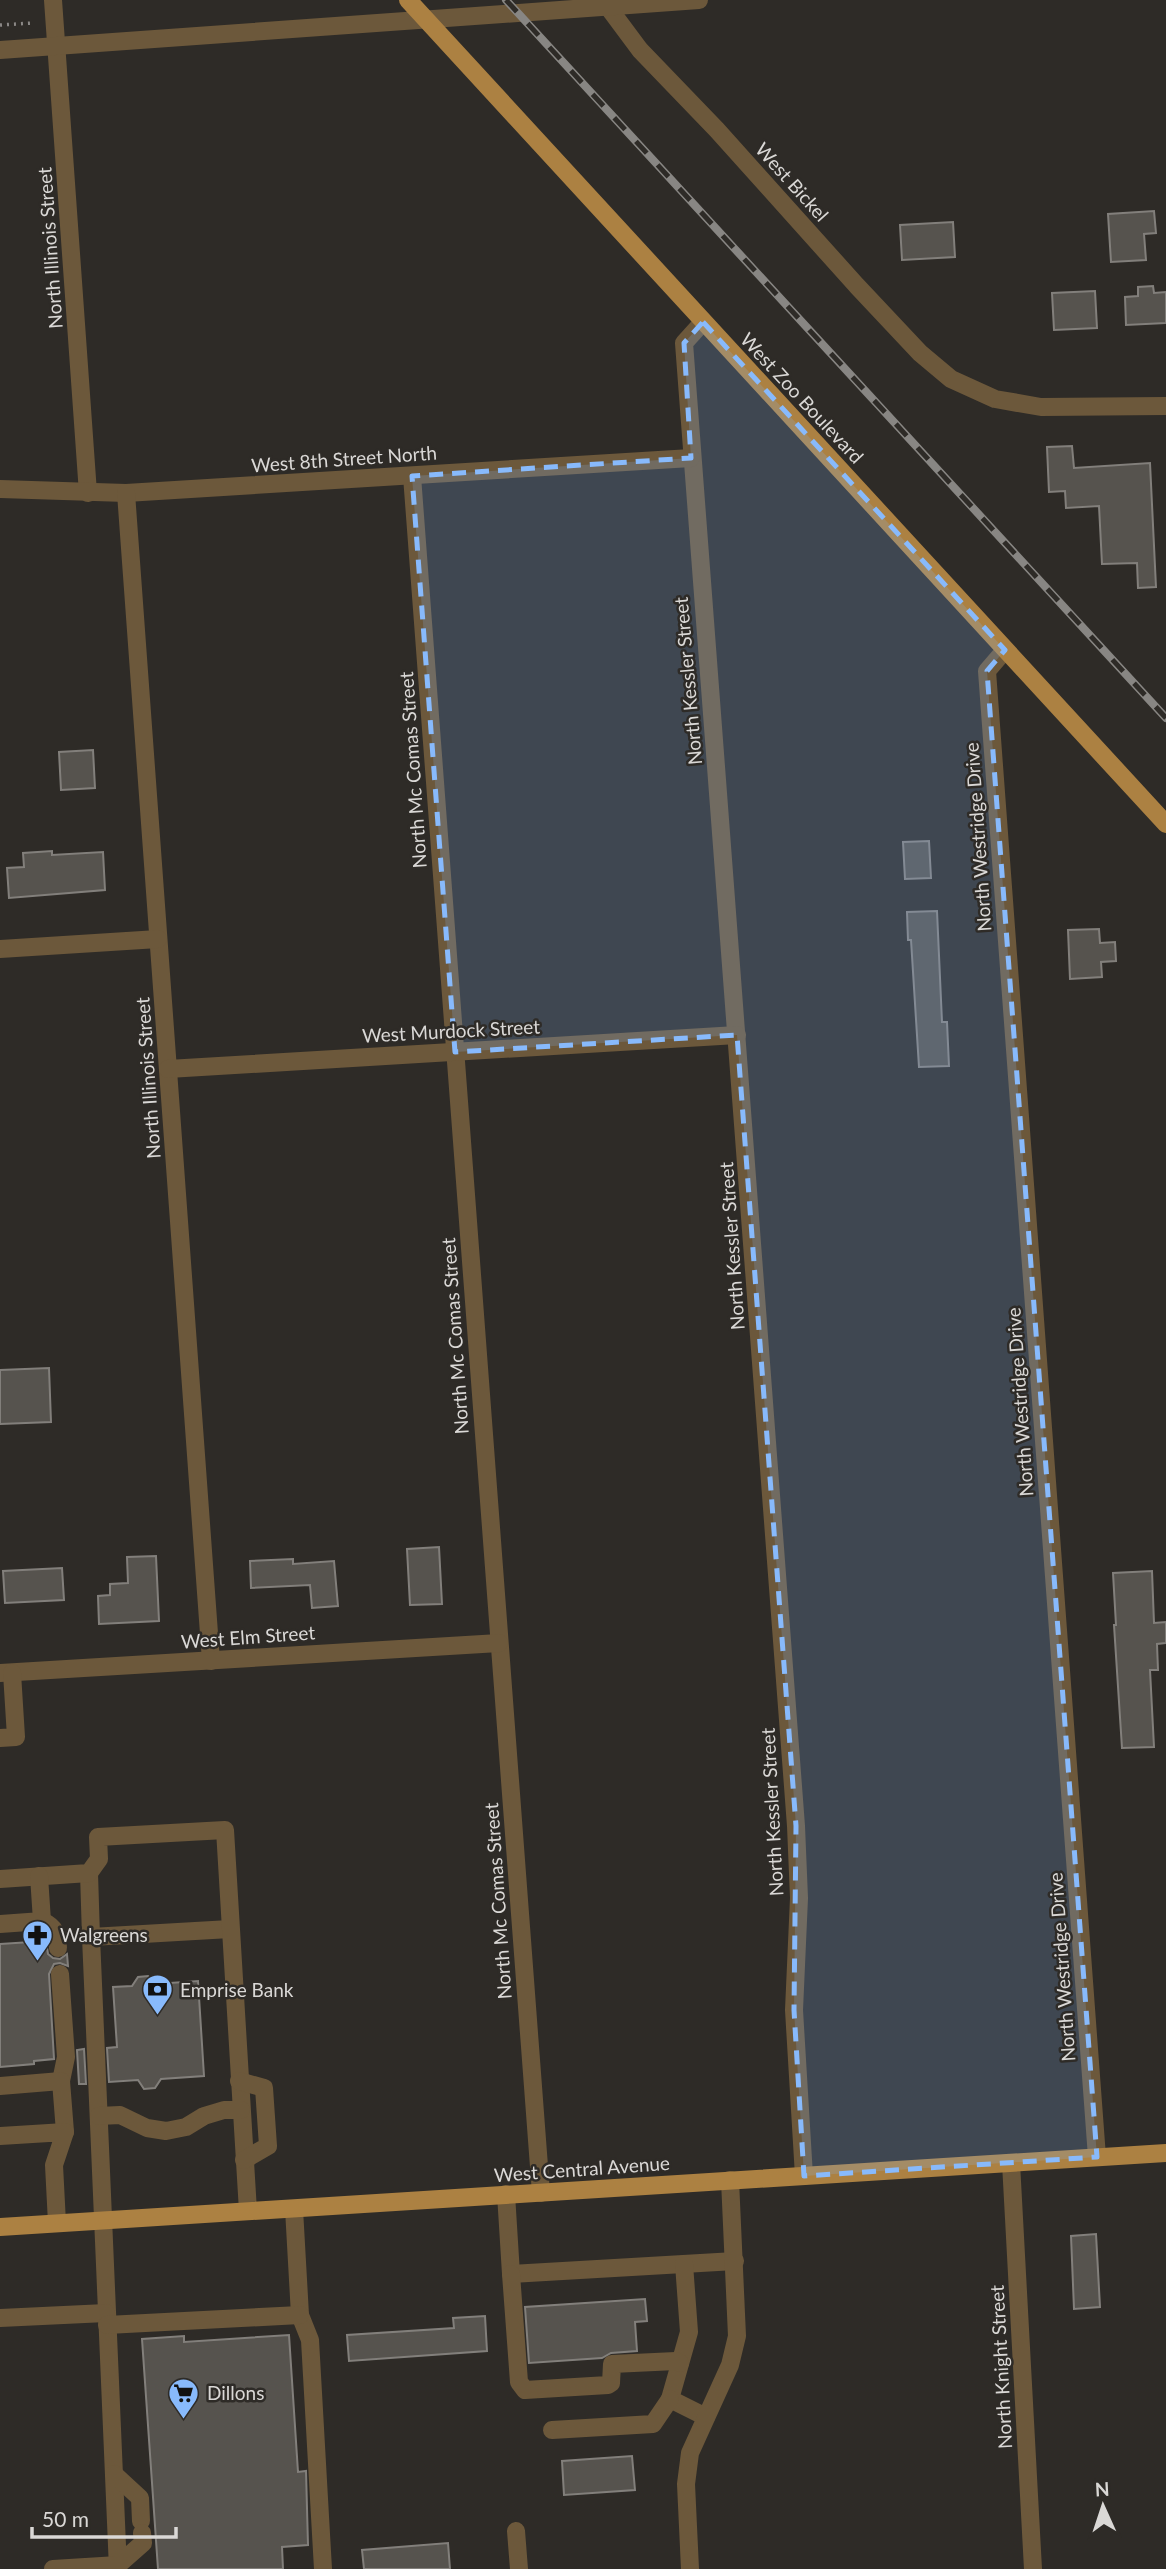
<svg xmlns="http://www.w3.org/2000/svg" width="1166" height="2569" viewBox="0 0 1166 2569" font-family="Lato,sans-serif">
	<style>
		.building { fill: #56534e; stroke: #827f7b; stroke-width: 2 }
		.lines { fill: none; stroke-linecap: round; stroke-linejoin: round }
		.path { stroke: #8b8886; stroke-width: 3.5; stroke-dasharray: 2 5; stroke-linecap: butt }
		.minor { stroke: #6c583b; stroke-width: 18 }
		.major { stroke: #ac8142; stroke-width: 18 }
		.rail-casing { stroke: #888683; stroke-width: 8 }
		.rail { stroke: #2e2b27; stroke-width: 5; stroke-dasharray: 16; stroke-linecap: butt }
		.marked { fill: #88bafc; fill-opacity: 0.2; stroke: #88bafc; stroke-width: 5; stroke-dasharray: 14 9; stroke-linejoin: round }
		.labels { text-anchor: middle; stroke-width: 5; stroke-linejoin: round; paint-order: stroke }
		.street-label { font-size: 19px; fill: #dad8d6; stroke: #2e2b27 }
		.poi-label { font-size: 19px; fill: #dad8d6; stroke: #2e2b27; text-anchor: start }
	</style>
	<rect width="100%" height="100%" fill="#2e2b27"/>
	<g class="building">
		<polygon points="1154,211 1156,233 1144,234 1146,260 1111,262 1108,214"/>
		<polygon points="953,222 955,257 902,260 900,225"/>
		<polygon points="1153,286 1154,293 1166,292 1166,323 1126,325 1125,297 1138,296 1138,287"/>
		<polygon points="1095,291 1097,328 1054,330 1052,293"/>
		<polygon points="1072,446 1074,468 1150,463 1156,587 1138,588 1137,563 1102,564 1099,506 1066,508 1065,491 1049,492 1047,447"/>
		<polygon points="93,750 95,788 61,790 59,752"/>
		<polygon points="929,841 931,878 905,879 903,842"/>
		<polygon points="52,851 52,855 103,852 105,890 9,898 7,868 24,867 23,853"/>
		<polygon points="937,911 942,1022 947,1022 949,1066 919,1067 911,940 908,940 907,912"/>
		<polygon points="1099,929 1100,943 1115,942 1116,961 1101,962 1102,977 1070,979 1068,930"/>
		<polygon points="49,1368 51,1422 0,1424 0,1370"/>
		<polygon points="439,1547 442,1604 410,1605 407,1549"/>
		<polygon points="156,1556 159,1621 99,1624 98,1596 110,1595 110,1584 128,1583 127,1557"/>
		<polygon points="293,1559 293,1564 334,1561 338,1606 312,1608 310,1585 251,1588 250,1561"/>
		<polygon points="62,1568 64,1600 5,1603 3,1571"/>
		<polygon points="1152,1571 1154,1623 1166,1622 1166,1643 1157,1644 1158,1670 1150,1670 1154,1747 1122,1748 1114,1625 1116,1625 1113,1573"/>
		<polygon points="46,1941 48,1954 53,1958 60,1959 67,1954 68,1966 60,1963 54,1964 49,1974 54,2059 34,2061 34,2064 0,2067 0,1944"/>
		<polygon points="148,1976 155,1984 198,1981 204,2076 161,2079 155,2088 144,2089 138,2080 109,2082 107,2048 117,2047 113,1987 132,1986 138,1977"/>
		<polygon points="84,2049 86,2084 79,2084 77,2050"/>
		<polygon points="1096,2234 1100,2307 1074,2309 1071,2236"/>
		<polygon points="645,2299 647,2321 635,2322 637,2351 611,2353 602,2358 529,2363 525,2307"/>
		<polygon points="485,2316 487,2351 349,2361 347,2335 454,2328 453,2318"/>
		<polygon points="289,2335 298,2472 306,2471 308,2545 282,2547 283,2569 158,2569 142,2339 184,2336 184,2342"/>
		<polygon points="632,2456 635,2490 564,2495 562,2461"/>
		<polygon points="448,2543 450,2569 364,2569 362,2550"/>
	</g>
	<g class="lines">
		<polyline class="path" points="0,25 33,23"/>
		<g class="minor">
			<polyline points="53,0 88,493"/>
			<polyline points="608,7 640,50 717,130 857,286 920,353 951,379 995,399 1041,407 1166,406"/>
			<polyline points="0,50 699,0"/>
			<polyline points="703,322 684,343 796,1826 799,1898 794,2010 804,2176"/>
			<polyline points="412,476 541,2193"/>
			<polyline points="0,489 126,493 691,458"/>
			<polyline points="126,493 211,1661"/>
			<polyline points="1005,650 987,671 1097,2157"/>
			<polyline points="0,949 158,939"/>
			<polyline points="168,1069 737,1035"/>
			<polyline points="0,1673 499,1643"/>
			<polyline points="0,1738 16,1737 12,1673"/>
			<polyline points="89,1873 91,1937 230,1929"/>
			<polyline points="0,1879 89,1873 99,1859 98,1837 225,1830 248,2211"/>
			<path d="M42 1921C56 1927 57 1934 58 1948"/>
			<polyline points="0,1924 42,1921 39,1876"/>
			<polyline points="91,1937 118,2569"/>
			<polyline points="60,1974 66,2057 61,2081"/>
			<polyline points="239,2081 264,2088 268,2146 244,2160"/>
			<polyline points="0,2086 61,2081 65,2132"/>
			<polyline points="99,2116 120,2115 147,2128 166,2131 186,2127 204,2116 224,2110 241,2110"/>
			<polyline points="0,2136 65,2132 54,2165 57,2223"/>
			<polyline points="1011,2163 1033,2569"/>
			<polyline points="506,2194 511,2274 735,2261"/>
			<polyline points="294,2209 300,2315 310,2340 323,2569"/>
			<polyline points="684,2264 689,2332 670,2399 706,2417"/>
			<polyline points="511,2274 519,2382 525,2390 608,2385 611,2383 612,2364 676,2361 680,2363"/>
			<polyline points="0,2318 106,2313"/>
			<polyline points="107,2325 300,2315"/>
			<polyline points="552,2430 653,2424 670,2399"/>
			<polyline points="114,2474 140,2498 141,2521"/>
			<polyline points="516,2531 519,2569"/>
			<polyline points="53,2569 118,2565 143,2543 142,2533"/>
			<polyline points="690,2569 686,2484 690,2453 730,2365 737,2336 730,2180"/>
		</g>
		<g class="major">
			<polyline points="408,0 1166,824"/>
			<polyline points="0,2227 1166,2153"/>
		</g>
		<defs>
			<polyline id="rail" points="506,0 1166,718"/>
		</defs>
		<use href="#rail" class="rail-casing"/>
		<use href="#rail" class="rail"/>
	</g>
	<path class="marked" d="M703 322 1005 650 987 671 1097 2157 804 2176 794 2010 796 1826 737 1035 455 1052 412 476 691 458 684 343Z"/>
	<defs>
		<symbol id="pharmacy-pin" viewBox="-11 -11 22 30"><path d="M0 17L-7.5 6A9.5 9.5 0 1 1 7.5 6Z" fill="#88bafc" stroke="#2e2b27"/><path d="M-2-6h4v4h4v4h-4v4h-4v-4h-4v-4h4Z" fill="#111"/></symbol>
		<symbol id="bank-pin" viewBox="-11 -11 22 30"><path d="M0 17L-7.5 6A9.5 9.5 0 1 1 7.5 6Z" fill="#88bafc" stroke="#2e2b27"/><path d="M-6-4H6V4H-6ZM0-2.3a2.3 2.3 0 1 0 0 4.6a2.3 2.3 0 1 0 0-4.6Z" fill="#111"/></symbol>
		<symbol id="supermarket-pin" viewBox="-11 -11 22 30"><path d="M0 17L-7.5 6A9.5 9.5 0 1 1 7.5 6Z" fill="#88bafc" stroke="#2e2b27"/><path d="M-6-5.5h2.5l.6 2H6L4.5 2H-2.5L-4.4-4H-6ZM-1.5 3.2a1.3 1.3 0 1 0 .1 0ZM3 3.2a1.3 1.3 0 1 0 .1 0Z" fill="#111"/></symbol>
	</defs>
	<g fill-rule="evenodd">
		<use href="#pharmacy-pin" x="20" y="1918" width="35" height="47"/>
		<use href="#bank-pin" x="140" y="1972" width="35" height="47"/>
		<use href="#supermarket-pin" x="166" y="2376" width="35" height="47"/>
	</g>
	<g class="labels">
		<g class="street-label">
			<text transform="translate(792 182) rotate(48)" y="7">West Bickel</text>
			<text transform="translate(50 248) rotate(-94)" y="7">North Illinois Street</text>
			<text transform="translate(802 398) rotate(47)" y="7">West Zoo Boulevard</text>
			<text transform="translate(344 459) rotate(-4)" y="7">West 8th Street North</text>
			<text transform="translate(688 681) rotate(-95)" y="7">North Kessler Street</text>
			<text transform="translate(413 770) rotate(-94)" y="7">North Mc Comas Street</text>
			<text transform="translate(978 837) rotate(-94)" y="7">North Westridge Drive</text>
			<text transform="translate(451 1031) rotate(-3)" y="7">West Murdock Street</text>
			<text transform="translate(148 1078) rotate(-94)" y="7">North Illinois Street</text>
			<text transform="translate(732 1246) rotate(-94)" y="7">North Kessler Street</text>
			<text transform="translate(455 1336) rotate(-94)" y="7">North Mc Comas Street</text>
			<text transform="translate(1020 1402) rotate(-94)" y="7">North Westridge Drive</text>
			<text transform="translate(248 1637) rotate(-4)" y="7">West Elm Street</text>
			<text transform="translate(772 1812) rotate(-93)" y="7">North Kessler Street</text>
			<text transform="translate(498 1901) rotate(-94)" y="7">North Mc Comas Street</text>
			<text transform="translate(1062 1967) rotate(-94)" y="7">North Westridge Drive</text>
			<text transform="translate(582 2169) rotate(-4)" y="7">West Central Avenue</text>
			<text transform="translate(1001 2367) rotate(-93)" y="7">North Knight Street</text>
		</g>
		<g class="poi-label">
			<text x="60" y="1942">Walgreens</text>
			<text x="180" y="1997">Emprise Bank</text>
			<text x="207" y="2400">Dillons</text>
		</g>
	</g>
	<g transform="translate(1103 2506) rotate(357)" stroke="#2e2b27" stroke-width="5" paint-order="stroke">
	<path d="M0-5L12 26L0 18L-12 26Z" fill="#dad8d6"/>
	<text y="-10" font-size="19" font-weight="bold" text-anchor="middle" fill="#dad8d6">N</text>
	</g>
	<path d="M32 2527v10h144v-10" fill="none" stroke="#dad8d6" stroke-width="3.5"/>
	<text x="42" y="2527" font-size="21" fill="#dad8d6" stroke="#2e2b27" stroke-width="5" paint-order="stroke">50 m</text>
</svg>
